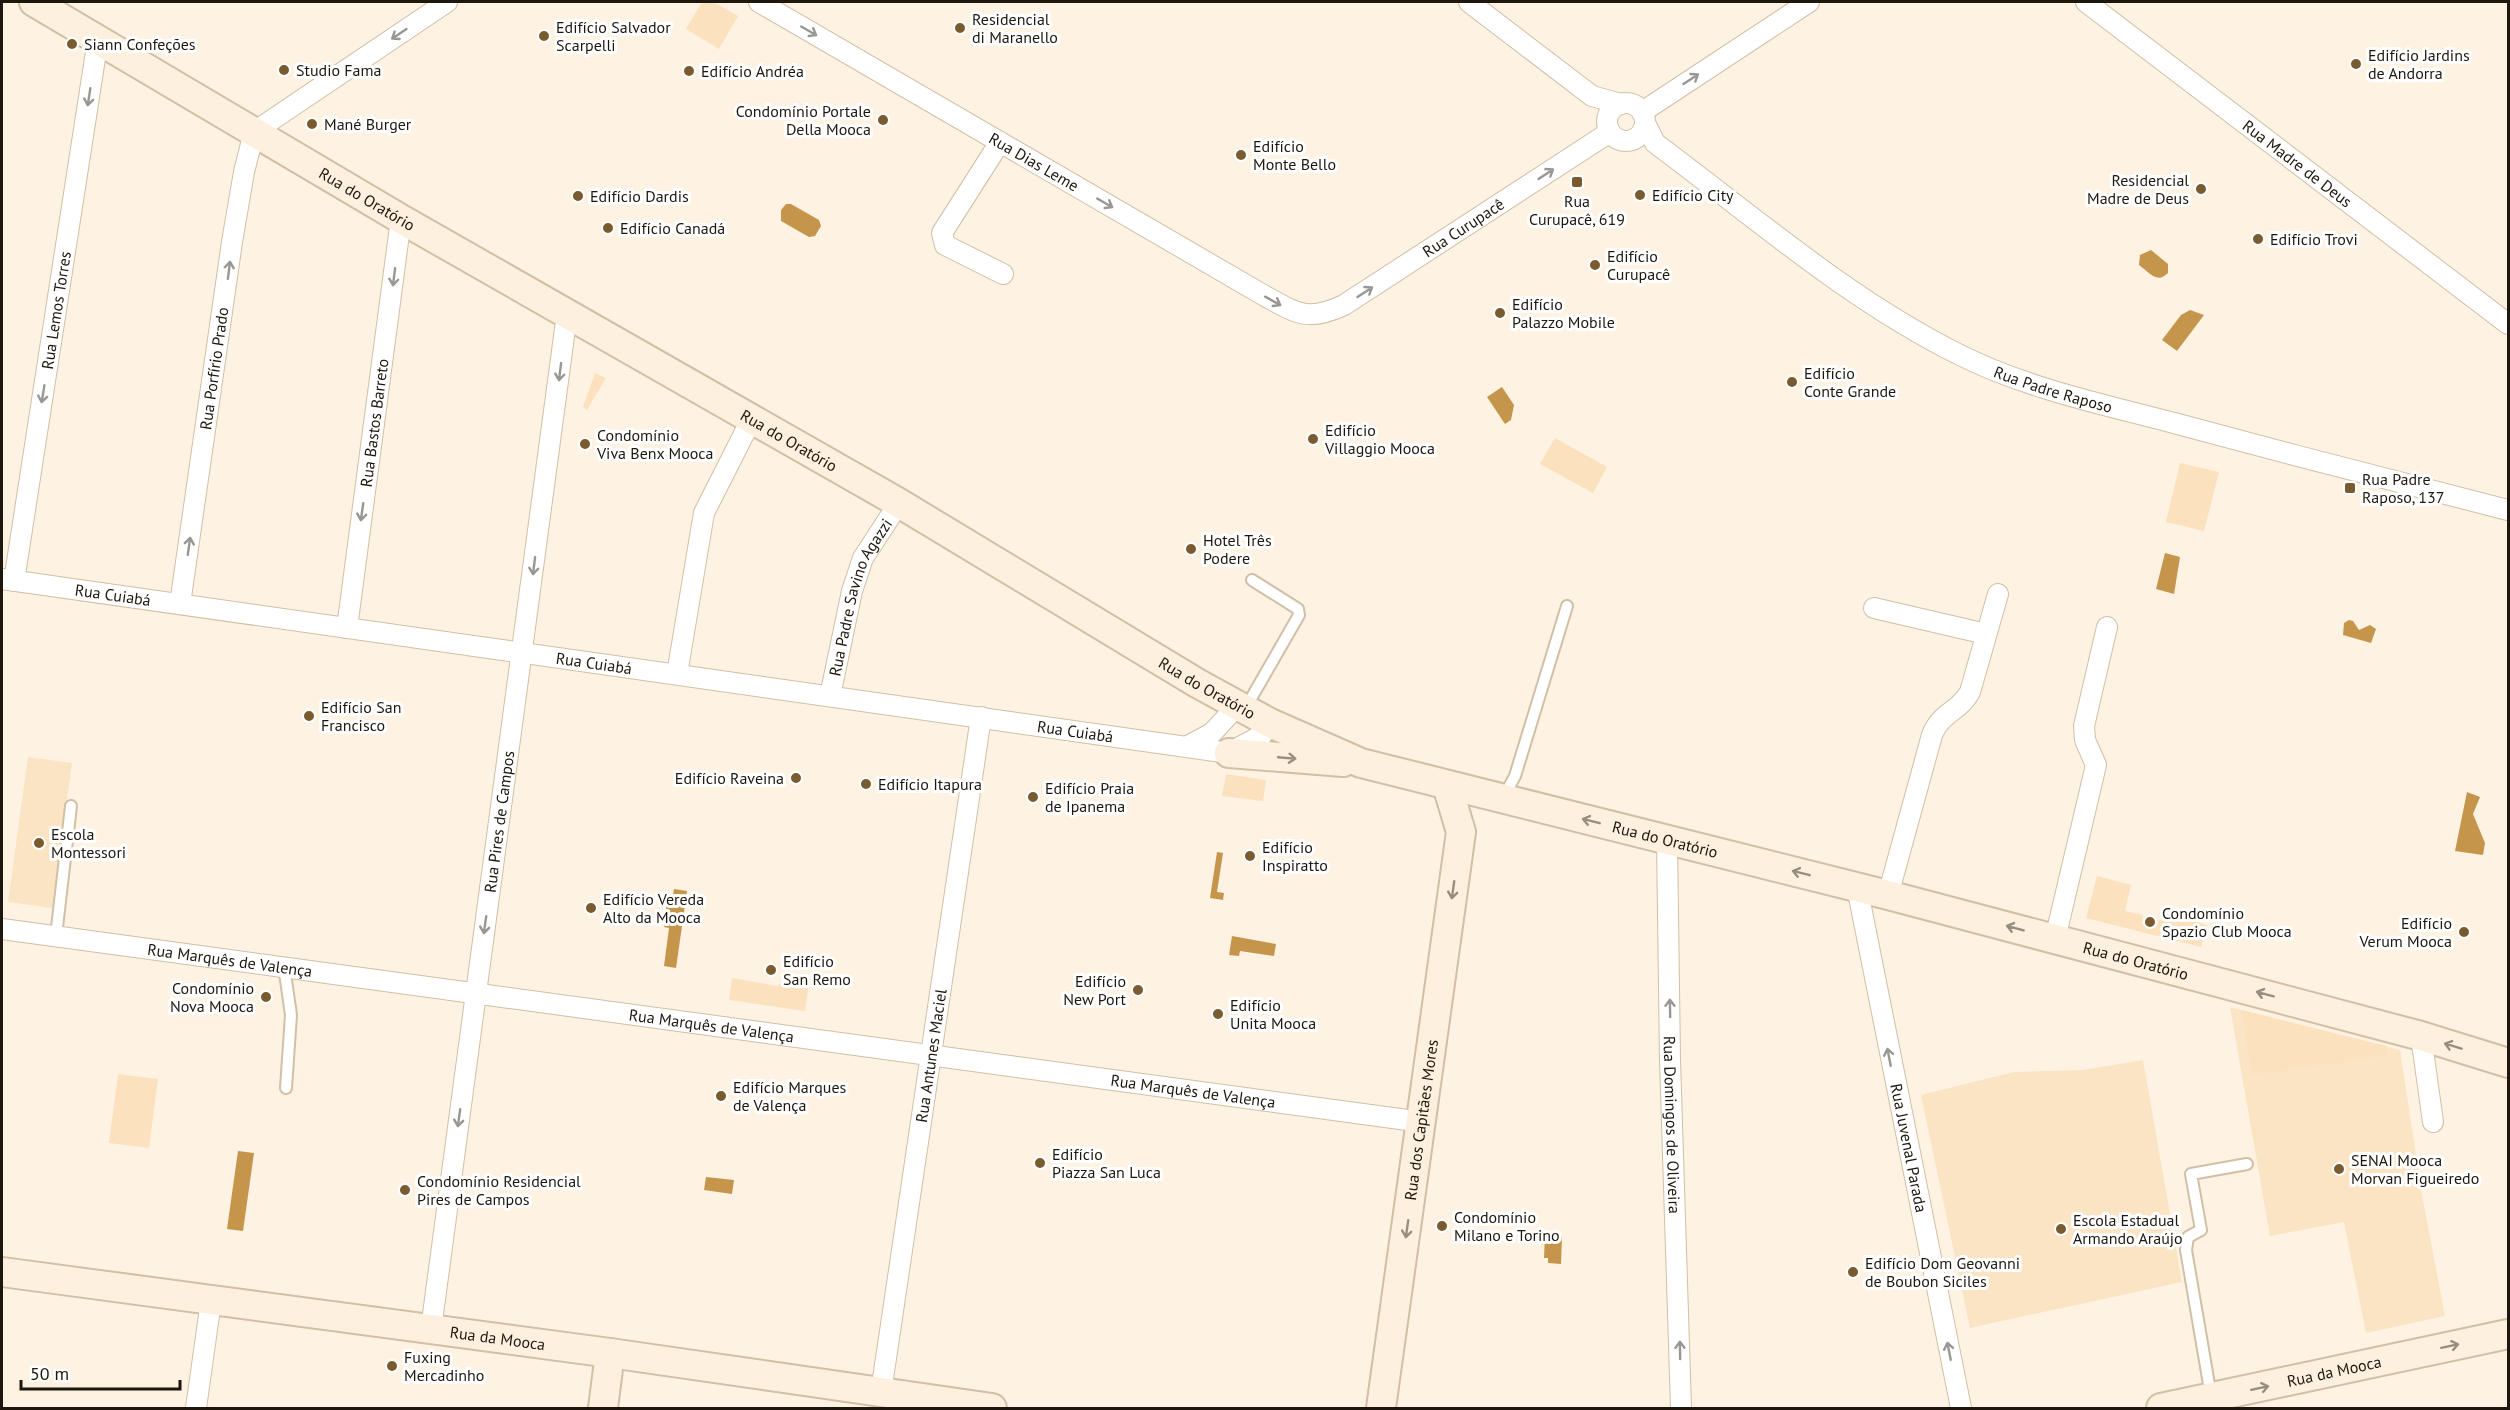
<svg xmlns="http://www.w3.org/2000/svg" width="2510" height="1410" viewBox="0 0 2510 1410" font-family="'PT Sans',sans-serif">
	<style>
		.built { fill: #fbe4c3 }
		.green { fill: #fbe1bd }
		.water { fill: #c5954c }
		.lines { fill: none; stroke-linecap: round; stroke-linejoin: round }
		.lane-casing { stroke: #d1bfa6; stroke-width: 14 }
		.street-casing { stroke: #d1bfa6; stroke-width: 22 }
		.secondary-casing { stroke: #d1bfa6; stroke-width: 32 }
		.lane { stroke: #fff; stroke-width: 10 }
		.street { stroke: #fff; stroke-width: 20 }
		.secondary { stroke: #fdf0de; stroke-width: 28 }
		.oneway { stroke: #999793 }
		.oneway2 { stroke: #988e80 }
		.poi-dot { fill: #795b2f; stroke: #fff; stroke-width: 2 }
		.labels { text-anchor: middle; stroke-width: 6; stroke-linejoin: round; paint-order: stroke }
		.poi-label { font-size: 16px; fill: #1d170e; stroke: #fff; text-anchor: start }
		.street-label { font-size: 16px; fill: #1d170e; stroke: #fff }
	</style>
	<rect width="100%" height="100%" fill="#fef2e3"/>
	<g class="built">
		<polygon points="28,757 72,763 52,908 8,902"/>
		<polygon points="2230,1007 2400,1050 2422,1195 2445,1316 2366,1333 2344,1222 2270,1236"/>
		<polygon points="2143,1060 2182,1282 1970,1328 1921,1095 2014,1072 2083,1070"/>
	</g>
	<g class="green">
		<polygon points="702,2 713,2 738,16 719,49 686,29"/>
		<polygon points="595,373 606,378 587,410 583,407"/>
		<polygon points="1555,438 1607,467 1593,493 1540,464"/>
		<polygon points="2180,463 2219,472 2204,531 2166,522"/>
		<polygon points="1226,774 1266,780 1263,801 1222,796"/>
		<polygon points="2097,876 2131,885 2125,911 2143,915 2142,924 2156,928 2159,919 2164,921 2167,914 2207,925 2201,947 2086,918"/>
		<polygon points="799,975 810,977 805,1011 729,1000 732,978 777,986 780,984 797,986"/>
		<polygon points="2241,1010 2386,1046 2387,1055 2252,1075"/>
		<polygon points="118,1074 158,1079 149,1148 109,1143"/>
	</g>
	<g class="water">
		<polygon points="786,204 791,204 819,220 821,226 815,236 809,237 781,221 781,210"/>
		<path d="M2151 250 2168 264V273C2157 284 2150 273 2139 265L2140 255Z"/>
		<polygon points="2190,310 2204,315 2177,351 2162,340 2181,315"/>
		<polygon points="1502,387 1514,405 1511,420 1505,424 1487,397"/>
		<polygon points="2165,553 2180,557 2174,594 2156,589"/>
		<polygon points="2349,620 2353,621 2359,630 2370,625 2376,629 2371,643 2343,635 2344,623"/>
		<polygon points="2467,792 2480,797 2473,814 2485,843 2483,855 2455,851"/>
		<polygon points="1217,852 1223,853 1217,892 1224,893 1223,900 1210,898"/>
		<polygon points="674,889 687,891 676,968 664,966 669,928 664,927 667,901 672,901"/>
		<polygon points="1232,936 1276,944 1274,956 1240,951 1239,956 1229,955"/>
		<polygon points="238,1151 254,1153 243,1231 227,1229"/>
		<polygon points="706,1177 734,1180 732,1194 704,1190"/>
		<polygon points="1545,1235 1562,1236 1561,1264 1548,1263 1548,1258 1544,1258"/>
	</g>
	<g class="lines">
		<defs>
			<g id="lane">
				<polyline points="1245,709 1299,615 1298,609 1252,580"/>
				<polyline points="1504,796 1515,776 1567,606"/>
				<polyline points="56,936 71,806"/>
				<polyline points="284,966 291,1015 286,1088"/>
				<polyline points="2211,1396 2186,1250 2188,1237 2201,1230 2191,1174 2247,1164"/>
			</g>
			<g id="street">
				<path id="s1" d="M759 2 1265 296C1298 314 1308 322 1344 305L1610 132"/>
				<polyline points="1469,2 1592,96 1621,104"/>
				<path id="s2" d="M2086 2 2508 324"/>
				<circle cx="1626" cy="122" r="19"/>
				<polyline points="1642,112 1809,2"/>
				<path id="s3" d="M1645 123 1655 143C1753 216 1848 299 1958 354 2025 388 2102 404 2174 423 2285 453 2397 482 2508 510"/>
				<polyline points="1000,142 942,233 945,245 1003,274"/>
				<path id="s4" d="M2 579 1229 753 1262 735 1270 723"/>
				<path id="s5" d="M14 581 98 39"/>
				<path id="s6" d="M180 604 232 242 244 172 254 132 447 2"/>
				<polyline points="1874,608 1986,634"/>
				<path id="s7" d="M347 628 401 219"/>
				<polyline points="677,674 704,513 751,420"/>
				<path id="s8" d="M830 696 852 591 863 558 899 503"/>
				<polyline points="1188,746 1212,733 1237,706"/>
				<path id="s9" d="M1667 840 1670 1060 1681 1408"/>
				<path id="s10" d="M1857 887 1961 1408"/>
				<path d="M1888 895 1932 735C1941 712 1959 712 1970 692L1998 594"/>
				<path id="s11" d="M2 929 1422 1122"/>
				<polyline points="2055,939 2096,765 2085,740 2084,726 2107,627"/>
				<polyline points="2421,1036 2433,1122"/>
				<path id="s12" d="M431 1329 567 314"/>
				<path id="s13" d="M881 1392 981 717"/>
				<polyline points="196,1408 211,1301"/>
			</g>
			<g id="secondary">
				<path id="s14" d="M34 2 401 219 899 503 1197 683 1270 723 1361 763 1888 895 2421 1036 2508 1063"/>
				<polyline points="1229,753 1343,762"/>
				<path id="s15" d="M2 1272 610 1353 992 1408"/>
				<polyline points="603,1408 610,1353"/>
				<path id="s16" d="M1381 1408 1461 832 1447 785"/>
				<path id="s17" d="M2161 1408 2508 1334"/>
			</g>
		</defs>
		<use href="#lane" class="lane-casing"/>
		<use href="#street" class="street-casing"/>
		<use href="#secondary" class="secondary-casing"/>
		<use href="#lane" class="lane"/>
		<use href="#street" class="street"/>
		<use href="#secondary" class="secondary"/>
	</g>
	<defs><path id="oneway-shaft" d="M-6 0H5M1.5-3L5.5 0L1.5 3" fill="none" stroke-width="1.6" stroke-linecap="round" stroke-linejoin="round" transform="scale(1.5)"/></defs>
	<g class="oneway">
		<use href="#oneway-shaft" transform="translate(809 31) rotate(30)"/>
		<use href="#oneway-shaft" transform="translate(399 34) rotate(146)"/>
		<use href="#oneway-shaft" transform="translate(1691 79) rotate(-33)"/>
		<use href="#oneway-shaft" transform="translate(89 97) rotate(99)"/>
		<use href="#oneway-shaft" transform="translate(1546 174) rotate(-33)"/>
		<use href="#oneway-shaft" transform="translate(1105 203) rotate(30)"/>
		<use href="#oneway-shaft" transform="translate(229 270) rotate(-83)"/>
		<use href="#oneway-shaft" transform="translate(394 277) rotate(97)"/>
		<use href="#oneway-shaft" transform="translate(1365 292) rotate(-33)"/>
		<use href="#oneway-shaft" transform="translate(1273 301) rotate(29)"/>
		<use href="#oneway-shaft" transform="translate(560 372) rotate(97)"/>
		<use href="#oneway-shaft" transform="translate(43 394) rotate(99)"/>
		<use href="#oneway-shaft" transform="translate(362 512) rotate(98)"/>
		<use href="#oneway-shaft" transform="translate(189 546) rotate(-82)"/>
		<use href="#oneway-shaft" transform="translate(534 566) rotate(97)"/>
		<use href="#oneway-shaft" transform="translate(485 925) rotate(98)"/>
		<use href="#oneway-shaft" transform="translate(1670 1008) rotate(-91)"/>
		<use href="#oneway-shaft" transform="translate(1889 1057) rotate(-101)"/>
		<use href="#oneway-shaft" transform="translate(459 1118) rotate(98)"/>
		<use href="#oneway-shaft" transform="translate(1680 1350) rotate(-91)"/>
		<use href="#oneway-shaft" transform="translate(1949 1351) rotate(-101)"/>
	</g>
	<g class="oneway2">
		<use href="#oneway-shaft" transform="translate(1287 758) rotate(5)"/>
		<use href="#oneway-shaft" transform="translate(1591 821) rotate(-166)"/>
		<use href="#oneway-shaft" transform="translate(1801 873) rotate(-166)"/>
		<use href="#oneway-shaft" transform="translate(1453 890) rotate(98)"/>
		<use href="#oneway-shaft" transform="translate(2015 928) rotate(-165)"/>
		<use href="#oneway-shaft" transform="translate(2265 994) rotate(-165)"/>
		<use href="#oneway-shaft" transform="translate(2453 1046) rotate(-163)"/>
		<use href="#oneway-shaft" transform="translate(1407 1229) rotate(98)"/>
		<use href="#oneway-shaft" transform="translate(2450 1346) rotate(-12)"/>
		<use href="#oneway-shaft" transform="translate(2260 1388) rotate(-12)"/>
	</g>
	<g class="poi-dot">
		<circle cx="960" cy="28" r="6"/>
		<circle cx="544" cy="36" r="6"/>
		<circle cx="72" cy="44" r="6"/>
		<circle cx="2356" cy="64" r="6"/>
		<circle cx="284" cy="70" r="6"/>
		<circle cx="689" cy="71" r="6"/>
		<circle cx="883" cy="120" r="6"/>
		<circle cx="312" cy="124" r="6"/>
		<circle cx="1241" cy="155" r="6"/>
		<rect x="1571" y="176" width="12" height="12" rx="3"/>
		<circle cx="2201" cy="189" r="6"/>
		<circle cx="1640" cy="195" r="6"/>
		<circle cx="578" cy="196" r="6"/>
		<circle cx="608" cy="228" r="6"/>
		<circle cx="2258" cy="239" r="6"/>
		<circle cx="1595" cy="265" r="6"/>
		<circle cx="1500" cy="313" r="6"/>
		<circle cx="1792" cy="382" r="6"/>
		<circle cx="1313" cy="439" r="6"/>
		<circle cx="585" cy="444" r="6"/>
		<rect x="2344" y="482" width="12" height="12" rx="3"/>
		<circle cx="1191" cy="549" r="6"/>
		<circle cx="309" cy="716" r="6"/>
		<circle cx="796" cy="778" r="6"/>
		<circle cx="866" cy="784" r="6"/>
		<circle cx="1033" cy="797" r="6"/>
		<circle cx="39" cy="843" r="6"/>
		<circle cx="1250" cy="856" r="6"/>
		<circle cx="591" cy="908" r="6"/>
		<circle cx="2150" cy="922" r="6"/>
		<circle cx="2464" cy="932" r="6"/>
		<circle cx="771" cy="970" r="6"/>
		<circle cx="1138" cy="990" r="6"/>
		<circle cx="266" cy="997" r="6"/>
		<circle cx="1218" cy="1014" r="6"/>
		<circle cx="721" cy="1096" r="6"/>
		<circle cx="1040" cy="1163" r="6"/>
		<circle cx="2339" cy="1169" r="6"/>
		<circle cx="405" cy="1190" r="6"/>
		<circle cx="1442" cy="1226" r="6"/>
		<circle cx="2061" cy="1229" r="6"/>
		<circle cx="1853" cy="1272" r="6"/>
		<circle cx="392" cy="1366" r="6"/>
	</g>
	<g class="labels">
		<g class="poi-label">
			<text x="972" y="25">Residencial<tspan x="972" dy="18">di Maranello</tspan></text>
			<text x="556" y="33">Edifício Salvador<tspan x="556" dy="18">Scarpelli</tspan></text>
			<text x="84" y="50">Siann Confeções</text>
			<text x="2368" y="61">Edifício Jardins<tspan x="2368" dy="18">de Andorra</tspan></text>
			<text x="296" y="76">Studio Fama</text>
			<text x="701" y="77">Edifício Andréa</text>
			<text x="871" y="117" text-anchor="end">Condomínio Portale<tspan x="871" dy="18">Della Mooca</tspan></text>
			<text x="324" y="130">Mané Burger</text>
			<text x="1253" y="152">Edifício<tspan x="1253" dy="18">Monte Bello</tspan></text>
			<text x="2189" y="186" text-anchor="end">Residencial<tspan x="2189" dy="18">Madre de Deus</tspan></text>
			<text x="1652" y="201">Edifício City</text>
			<text x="590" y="202">Edifício Dardis</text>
			<text x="1577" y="207" text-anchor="middle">Rua<tspan x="1577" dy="18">Curupacê, 619</tspan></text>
			<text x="620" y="234">Edifício Canadá</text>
			<text x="2270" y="245">Edifício Trovi</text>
			<text x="1607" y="262">Edifício<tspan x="1607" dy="18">Curupacê</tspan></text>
			<text x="1512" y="310">Edifício<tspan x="1512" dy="18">Palazzo Mobile</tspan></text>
			<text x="1804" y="379">Edifício<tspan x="1804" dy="18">Conte Grande</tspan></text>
			<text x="1325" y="436">Edifício<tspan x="1325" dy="18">Villaggio Mooca</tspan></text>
			<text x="597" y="441">Condomínio<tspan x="597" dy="18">Viva Benx Mooca</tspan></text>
			<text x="2362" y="485">Rua Padre<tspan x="2362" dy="18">Raposo, 137</tspan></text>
			<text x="1203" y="546">Hotel Três<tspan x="1203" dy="18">Podere</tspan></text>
			<text x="321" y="713">Edifício San<tspan x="321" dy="18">Francisco</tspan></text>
			<text x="784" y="784" text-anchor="end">Edifício Raveina</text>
			<text x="878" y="790">Edifício Itapura</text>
			<text x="1045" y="794">Edifício Praia<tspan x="1045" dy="18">de Ipanema</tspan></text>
			<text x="51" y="840">Escola<tspan x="51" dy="18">Montessori</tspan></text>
			<text x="1262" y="853">Edifício<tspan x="1262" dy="18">Inspiratto</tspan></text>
			<text x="603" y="905">Edifício Vereda<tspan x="603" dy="18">Alto da Mooca</tspan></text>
			<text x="2162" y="919">Condomínio<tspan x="2162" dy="18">Spazio Club Mooca</tspan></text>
			<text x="2452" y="929" text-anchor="end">Edifício<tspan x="2452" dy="18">Verum Mooca</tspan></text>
			<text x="783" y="967">Edifício<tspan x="783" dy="18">San Remo</tspan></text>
			<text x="1126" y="987" text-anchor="end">Edifício<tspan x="1126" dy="18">New Port</tspan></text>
			<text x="254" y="994" text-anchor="end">Condomínio<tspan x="254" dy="18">Nova Mooca</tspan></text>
			<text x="1230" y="1011">Edifício<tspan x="1230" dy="18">Unita Mooca</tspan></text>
			<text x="733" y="1093">Edifício Marques<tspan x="733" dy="18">de Valença</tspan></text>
			<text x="1052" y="1160">Edifício<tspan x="1052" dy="18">Piazza San Luca</tspan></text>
			<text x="2351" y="1166">SENAI Mooca<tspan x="2351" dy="18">Morvan Figueiredo</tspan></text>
			<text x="417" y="1187">Condomínio Residencial<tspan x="417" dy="18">Pires de Campos</tspan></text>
			<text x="1454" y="1223">Condomínio<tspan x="1454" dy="18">Milano e Torino</tspan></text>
			<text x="2073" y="1226">Escola Estadual<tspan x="2073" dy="18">Armando Araújo</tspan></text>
			<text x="1865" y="1269">Edifício Dom Geovanni<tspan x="1865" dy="18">de Boubon Siciles</tspan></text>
			<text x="404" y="1363">Fuxing<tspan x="404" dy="18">Mercadinho</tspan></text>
		</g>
		<g class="street-label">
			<text dy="6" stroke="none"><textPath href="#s1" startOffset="318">Rua Dias Leme</textPath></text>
			<text dy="6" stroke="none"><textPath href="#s2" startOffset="266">Rua Madre de Deus</textPath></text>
			<text dy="6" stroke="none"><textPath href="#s14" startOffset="387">Rua do Oratório</textPath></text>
			<text dy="6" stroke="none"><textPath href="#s1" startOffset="812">Rua Curupacê</textPath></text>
			<text dy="6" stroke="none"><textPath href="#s5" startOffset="274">Rua Lemos Torres</textPath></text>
			<text dy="6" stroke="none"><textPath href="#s6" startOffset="238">Rua Porfírio Prado</textPath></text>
			<text dy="6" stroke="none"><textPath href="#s3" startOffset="494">Rua Padre Raposo</textPath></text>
			<text dy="6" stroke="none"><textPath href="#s7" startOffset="207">Rua Bastos Barreto</textPath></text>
			<text dy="6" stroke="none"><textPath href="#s14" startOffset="873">Rua do Oratório</textPath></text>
			<text dy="6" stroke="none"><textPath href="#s4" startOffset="112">Rua Cuiabá</textPath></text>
			<text dy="6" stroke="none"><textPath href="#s8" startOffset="104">Rua Padre Savino Agazzi</textPath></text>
			<text dy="6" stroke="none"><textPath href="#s4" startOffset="598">Rua Cuiabá</textPath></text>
			<text dy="6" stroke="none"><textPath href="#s14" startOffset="1359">Rua do Oratório</textPath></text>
			<text dy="6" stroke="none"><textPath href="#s4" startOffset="1084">Rua Cuiabá</textPath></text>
			<text dy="6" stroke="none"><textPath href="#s12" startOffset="512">Rua Pires de Campos</textPath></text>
			<text dy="6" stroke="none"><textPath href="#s14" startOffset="1844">Rua do Oratório</textPath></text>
			<text dy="6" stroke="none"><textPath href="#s11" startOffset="230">Rua Marquês de Valença</textPath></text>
			<text dy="6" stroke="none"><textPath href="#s14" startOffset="2330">Rua do Oratório</textPath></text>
			<text dy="6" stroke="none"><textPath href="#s11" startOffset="716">Rua Marquês de Valença</textPath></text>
			<text dy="6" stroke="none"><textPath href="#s13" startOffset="340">Rua Antunes Maciel</textPath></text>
			<text dy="6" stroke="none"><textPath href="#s11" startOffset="1202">Rua Marquês de Valença</textPath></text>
			<text dy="6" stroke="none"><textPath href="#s16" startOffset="291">Rua dos Capitães Mores</textPath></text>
			<text dy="6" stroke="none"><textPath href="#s9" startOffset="285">Rua Domingos de Oliveira</textPath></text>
			<text dy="6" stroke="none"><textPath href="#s10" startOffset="266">Rua Juvenal Parada</textPath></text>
			<text dy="6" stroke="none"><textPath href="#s15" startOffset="500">Rua da Mooca</textPath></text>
			<text dy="6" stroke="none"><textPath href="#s17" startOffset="177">Rua da Mooca</textPath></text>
		</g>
	</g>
	<rect width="2510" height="1410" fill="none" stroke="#1d170e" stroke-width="6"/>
	<path d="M21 1380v9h159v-9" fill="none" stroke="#1d170e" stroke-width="3"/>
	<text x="30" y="1380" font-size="18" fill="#1d170e" stroke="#ffffff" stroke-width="4.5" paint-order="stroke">50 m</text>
</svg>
